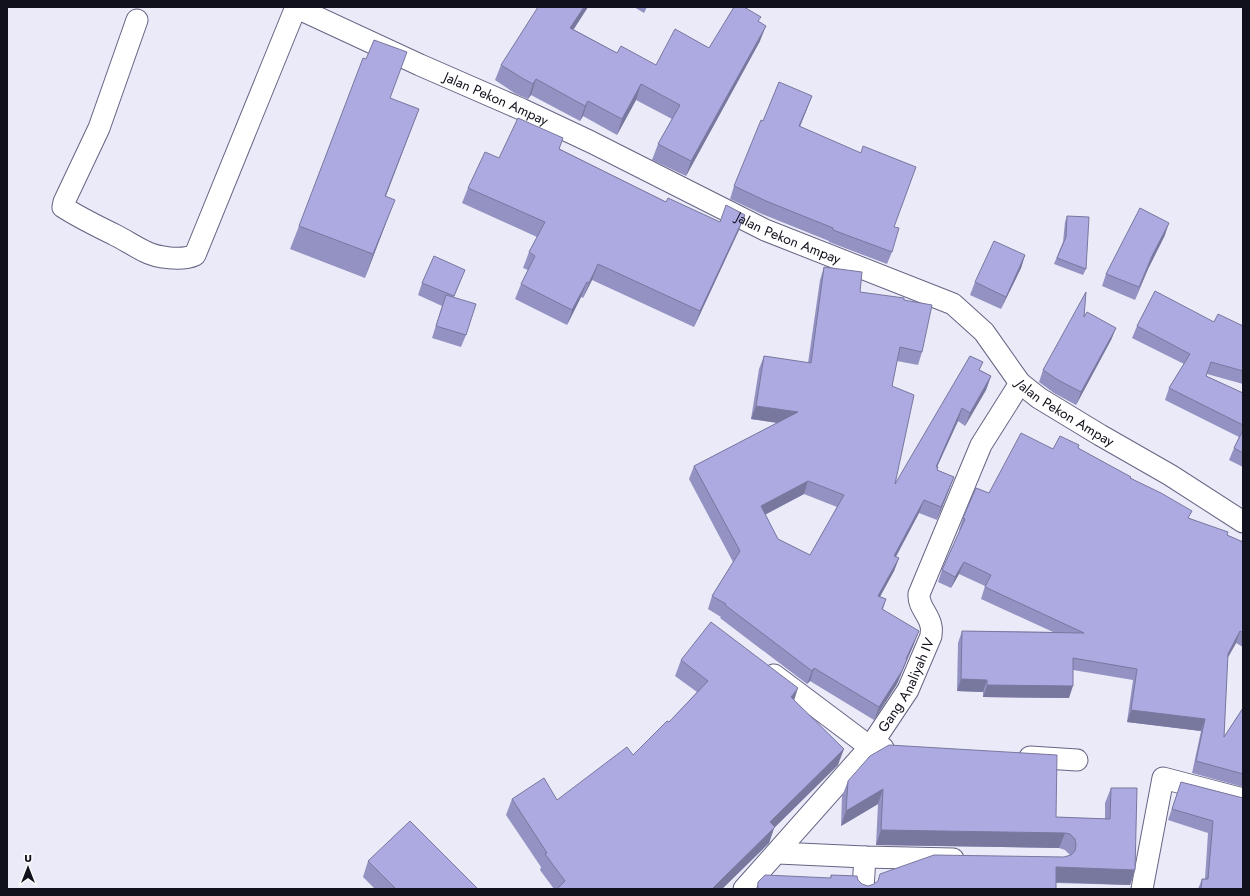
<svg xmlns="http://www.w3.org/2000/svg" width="1250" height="896" viewBox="0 0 1250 896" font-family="Jost,sans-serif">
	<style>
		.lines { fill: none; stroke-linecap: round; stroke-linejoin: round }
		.street-casing { stroke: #656484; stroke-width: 23 }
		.street { stroke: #fff; stroke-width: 21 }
		.wall { fill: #9492c2; fill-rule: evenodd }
		.shaded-wall { fill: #78779e }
		.building { fill: #acaae1; stroke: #78779e; fill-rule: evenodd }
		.labels { text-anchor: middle; stroke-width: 4; stroke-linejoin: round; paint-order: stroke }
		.street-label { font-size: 14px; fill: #11111d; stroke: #f9f9f9 }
	</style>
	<rect width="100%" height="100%" fill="#eaeaf9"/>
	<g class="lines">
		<defs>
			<g id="street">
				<path id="s1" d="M295 7 420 65 521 109 591 142 765 230 953 304 984 332 1020 383 1039 398 1100 435 1170 475 1243 522"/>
				<path d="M137 20 99 128 64 202 63 207C80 218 97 226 115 235 125 240 134 246 144 251 157 258 182 261 195 255L296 7"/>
				<polyline points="774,675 870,747 883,748"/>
				<polyline points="1030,757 1077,760"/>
				<polyline points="778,853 865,857 953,859"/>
				<path id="s2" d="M744 889 870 747 908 690 931 636C931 633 932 629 931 626 929 614 918 607 919 594L981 445 1020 383"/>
				<polyline points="863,889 865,857"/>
				<polyline points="1142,889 1163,778 1243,799"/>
			</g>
		</defs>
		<use href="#street" class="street-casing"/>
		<use href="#street" class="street"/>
	</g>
	<g class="wall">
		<polygon points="588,7 573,29 617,53 656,65 709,48 759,21 760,41 686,176 652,160 658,144 672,119 636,100 617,135 583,116 580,121 531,95 528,99 516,94 495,80 501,65"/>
		<polygon points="634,7 647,7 644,13"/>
		<polygon points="812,96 800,127 894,227 892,252 887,264 829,242 829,241 762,214 730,199 734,186 763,121"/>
		<polygon points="390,98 419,109 386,196 386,223 365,278 290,249 299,226"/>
		<polygon points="560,149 666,202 720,222 739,230 694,327 592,280 583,298 581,297 567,325 515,299 521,284 528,270 523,268 529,252 537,237 462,203 468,188 499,158"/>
		<polygon points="1067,216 1086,269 1083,275 1054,264 1063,242 1065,222"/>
		<polygon points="1165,235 1148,269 1135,300 1102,286 1106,274"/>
		<polygon points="1025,255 1021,268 1001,309 970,295 975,282"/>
		<path d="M824 267 860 292 904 300 922 352 918 365 897 361 892 386 895 484 980 370 991 376 986 390 965 426 958 421 937 467H938L937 470 954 477 937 520 919 513 896 557 899 558 894 571 880 597 886 599 883 609 914 644 907 660 897 684 874 720 810 681 807 684 720 618 721 617 708 609 712 596 733 562 689 479 694 466 777 423 751 419 759 369 764 356 808 363 820 280ZM804 494 837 507 810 555 778 539 765 515Z"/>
		<polygon points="460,282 454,297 466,335 461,347 432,338 442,306 418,295 422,283"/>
		<polygon points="1084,317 1116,328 1111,340 1076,405 1054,393 1039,382 1043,370"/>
		<polygon points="1214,322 1243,326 1243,384 1207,374 1206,376 1243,393 1243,467 1229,460 1234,448 1239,437 1165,400 1169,388 1184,364 1132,338 1137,326"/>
		<polygon points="1078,448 1131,478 1189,518 1243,542 1243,647 1236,643 1227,659 1224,737 1243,708 1243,787 1192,773 1201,731 1127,722 1133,680 1073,670 1069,698 983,697 983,692 957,691 958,643 962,631 1053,632 981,599 985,586 959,574 951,588 938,582 942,570 960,530 959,530 963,518 989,493 1053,449"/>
		<polygon points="681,660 794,700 838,765 774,828 769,843 722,889 554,889 540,870 541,867 506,815 512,799 557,800 633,755 669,722 697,692 675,676"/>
		<polygon points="848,781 1056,817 1105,819 1105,803 1111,788 1135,870 1130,885 1056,883 1056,889 756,889 758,882 830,878 831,875 858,880 862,884 868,886 1064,857 1070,855 1065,850 1059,848 876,845 878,804 841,826 842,796"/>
		<polygon points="1181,782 1243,798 1243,889 1198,889 1202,879 1205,879 1208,833 1168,820"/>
		<polygon points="368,861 478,889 375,889 363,877"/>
	</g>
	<g class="shaded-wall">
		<polygon points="584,7 588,7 565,43 570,28"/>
		<polygon points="766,26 760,41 686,176 691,161"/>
		<polygon points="536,79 531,95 528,99 533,84"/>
		<polygon points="641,84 636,100 617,135 622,119"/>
		<polygon points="812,96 807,109 794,139 799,126"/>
		<polygon points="588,101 583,116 580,121 585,106"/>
		<polygon points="419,109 410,132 377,219 385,196"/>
		<polygon points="395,200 386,223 365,278 373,254"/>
		<polygon points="745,215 739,230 694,327 700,311"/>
		<polygon points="1169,223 1165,235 1148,269 1135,300 1152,256"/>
		<polygon points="1025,255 1021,268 1001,309 1006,297"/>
		<polygon points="598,264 592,280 583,298 589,283"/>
		<polygon points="587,282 581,297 567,325 572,310"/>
		<polygon points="1116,328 1111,340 1076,405 1081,392"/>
		<polygon points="991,376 986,390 965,426 970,413"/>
		<polygon points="756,406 798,412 793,425 751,419"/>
		<polygon points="962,408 958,421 931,480 936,467"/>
		<polygon points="954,477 949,490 937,520 941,507"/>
		<polygon points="808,481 804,494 756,519 761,506"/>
		<polygon points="924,500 919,513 889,569 894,556"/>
		<polygon points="899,558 894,571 873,609 878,596"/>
		<polygon points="964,562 959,574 951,588 955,577"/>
		<polygon points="919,631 914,644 907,660 897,684 874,720 879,707 906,659"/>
		<polygon points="1240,631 1236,643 1223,666 1228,654"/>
		<polygon points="814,668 810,681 807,684 812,671"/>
		<polygon points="961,679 987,680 983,692 957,691"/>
		<polygon points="987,685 1073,686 1069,698 983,697"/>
		<polygon points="798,688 793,704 791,697"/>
		<polygon points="1131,710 1205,719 1201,731 1127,722"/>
		<polygon points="844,749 838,765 774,828 769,843 722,889 712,889 770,822"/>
		<polygon points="883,789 878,804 841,826 846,811"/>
		<polygon points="881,830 1065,833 1059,848 876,845"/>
		<polygon points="1056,867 1135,870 1130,885 1051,882"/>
	</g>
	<g class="building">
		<polygon points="538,7 584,7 570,28 617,53 621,46 656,65 675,29 709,48 734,7 744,7 761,17 758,21 766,26 691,161 658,144 680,105 641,84 622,119 588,101 585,106 536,79 533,84 522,78 501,65"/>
		<polygon points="374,40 407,52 390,98 419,109 385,196 395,200 373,254 299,226 363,58 366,59"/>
		<polygon points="779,82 812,96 799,126 861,153 863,146 916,167 894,227 899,228 892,252 833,230 833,228 766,201 734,186 761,120 763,121"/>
		<polygon points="518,118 563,138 559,149 666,202 668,198 720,222 726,205 745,215 700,311 598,264 589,283 587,282 572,310 521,284 535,256 529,252 545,222 468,188 485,152 499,158"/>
		<polygon points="1140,208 1169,223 1152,256 1139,287 1106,274"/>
		<polygon points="1067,216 1089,217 1086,269 1057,258 1066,237"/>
		<polygon points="994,241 1025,255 1006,297 975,282"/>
		<polygon points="434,256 465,270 454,296 422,283"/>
		<path d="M824 267 862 272 860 292 904 298V300L932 305 922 352 900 347 892 386 914 395 895 484 970 356 983 362 979 370 991 376 970 413 962 408 936 467H938L937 470 954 477 941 507 924 500 894 556 899 558 878 596 886 599 882 609 919 631 906 659H907L902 671 879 707 814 668 812 671 725 605 726 604 712 596 740 551 694 466 798 412 756 406 764 356 811 363ZM808 481 844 495 810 555 778 539 761 506Z"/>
		<polygon points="1155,291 1214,322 1218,314 1243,326 1243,371 1211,362 1206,376 1243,393 1243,425 1169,388 1190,354 1137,326"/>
		<polygon points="1086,292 1084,317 1087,312 1116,328 1081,392 1058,380 1043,370"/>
		<polygon points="446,295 476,304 466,335 436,326"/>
		<polygon points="1243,430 1243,453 1234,448"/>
		<polygon points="1021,433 1053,449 1060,436 1079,445 1078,448 1131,477 1130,478 1161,493 1192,511 1188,518 1228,532 1227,535 1243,542 1243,633 1240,631 1228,654 1224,737 1243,708 1243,774 1196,761 1205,719 1131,710 1137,669 1073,658 1073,686 987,685 987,680 961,679 962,631 1084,633 985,587 991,575 964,562 955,577 942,570 965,519 963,518 976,488 989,493"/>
		<polygon points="711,622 798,688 791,697 844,749 770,822 775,827 712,889 557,889 565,881 545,854 547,853 512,799 544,778 557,800 627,747 633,755 667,721 669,722 708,681 681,660"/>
		<polygon points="889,745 1057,755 1056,817 1110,819 1111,788 1137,788 1135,870 1056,867 1056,889 758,889 758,882 765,875 831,878 831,875 857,876 858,880 862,884 868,886 874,884 878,881 880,874 934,855 1064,857 1071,855 1075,851 1076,845 1075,839 1070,834 1065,833 881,830 883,789 846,811 848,781 870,756"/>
		<polygon points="1181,782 1243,798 1243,889 1201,889 1202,879 1208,879 1213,821 1172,809"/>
		<polygon points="410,821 478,889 396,889 368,861"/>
	</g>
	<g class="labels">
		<g class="street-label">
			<text dy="5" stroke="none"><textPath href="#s1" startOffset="221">Jalan Pekon Ampay</textPath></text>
			<text dy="5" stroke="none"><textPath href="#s1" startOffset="545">Jalan Pekon Ampay</textPath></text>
			<text dy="5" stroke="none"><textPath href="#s1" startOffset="881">Jalan Pekon Ampay</textPath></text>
			<text dy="5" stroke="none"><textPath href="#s2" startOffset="262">Gang Analiyah IV</textPath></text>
		</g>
	</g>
	<rect width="1250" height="896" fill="none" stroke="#11111d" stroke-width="16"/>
	<g transform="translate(28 868)" stroke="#f9f9f9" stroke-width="3" paint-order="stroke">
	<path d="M0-3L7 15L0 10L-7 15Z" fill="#11111d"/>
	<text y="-6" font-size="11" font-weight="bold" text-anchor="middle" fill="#11111d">U</text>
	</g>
</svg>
